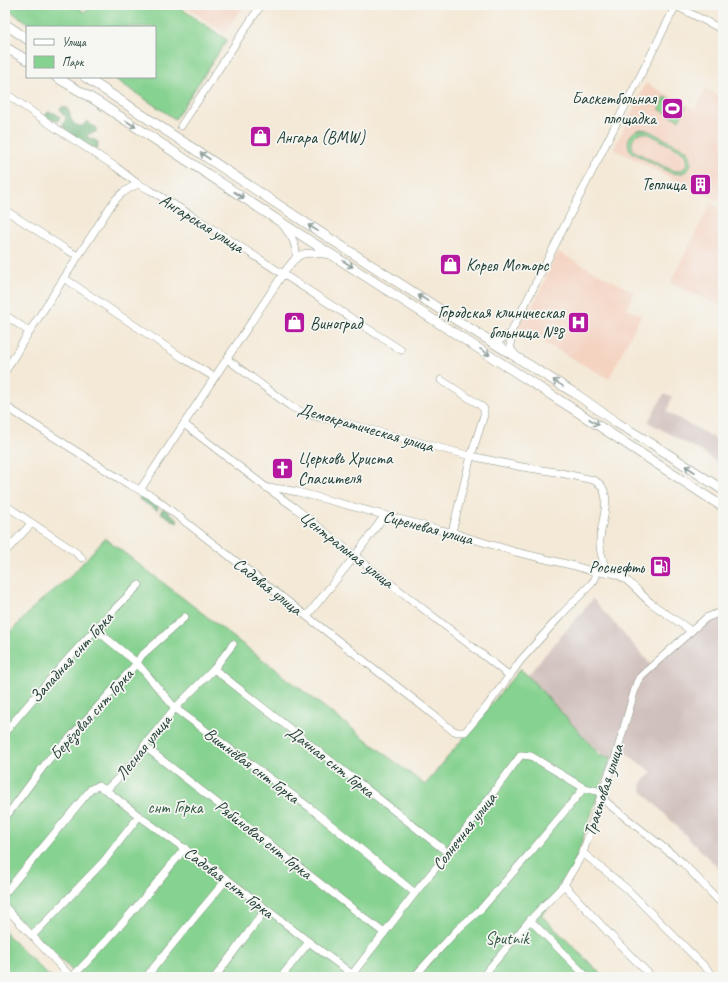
<svg xmlns="http://www.w3.org/2000/svg" width="728" height="982" viewBox="0 0 728 982" font-family="Caveat,sans-serif">
	<style>
		.built { fill: #f4d3c1 }
		.industrial { fill: #d0c0bc }
		.green { fill: #86d290; stroke: #528862; fill-rule: evenodd }
		.forest { fill: #6cb47a; stroke: #467857 }
		.lines { fill: none; stroke-linecap: round; stroke-linejoin: round }
		.minor-casing { stroke: #8a9386; stroke-width: 8 }
		.major-casing { stroke: #8a9386; stroke-width: 10 }
		.minor { stroke: #fff; stroke-width: 7 }
		.major { stroke: #fff; stroke-width: 9 }
		.oneway { stroke: #8f9e9a }
		.labels { text-anchor: middle; stroke-width: 3.5; stroke-linejoin: round; paint-order: stroke }
		.poi-label { font-size: 17px; fill: #1f3d34; stroke: #f6f6f2; text-anchor: end }
		.street-label { font-size: 17px; fill: #1f3d34; stroke: #f6f6f2 }
		.park-label { font-size: 17px; fill: #345b46; stroke: #f6f6f2 }
	</style>
	<rect width="100%" height="100%" fill="#f6f6f2"/>
	<filter id="ink" filterUnits="userSpaceOnUse"><feTurbulence type="fractalNoise" baseFrequency=".025" numOctaves="2"/><feDisplacementMap in="SourceGraphic" scale="8" xChannelSelector="R" yChannelSelector="G"/><feConvolveMatrix kernelMatrix="1 2 1 2 8 2 1 2 1" color-interpolation-filters="sRGB"/></filter>
	<filter id="wash" filterUnits="userSpaceOnUse"><feTurbulence type="fractalNoise" baseFrequency=".012" numOctaves="4" result="noise"/><feDisplacementMap in="SourceGraphic" scale="16" xChannelSelector="R" yChannelSelector="G"/><feGaussianBlur stdDeviation="0.9" result="paint"/><feColorMatrix in="noise" values="0 0 0 0 0 0 0 0 0 0 0 0 0 0 0 0 0 1.4 0 .05"/><feComposite in="paint" operator="in"/></filter>
	<g filter="url(#wash)">
		<rect width="100%" height="100%" fill="#f4e9d7"/>
		<g class="built">
			<polygon points="183,5 244,5 225,33"/>
			<polygon points="646,83 695,109 705,89 723,98 723,203 689,188 614,149"/>
			<polygon points="711,203 723,210 723,307 670,283"/>
			<polygon points="558,252 634,292 627,309 641,315 609,379 518,328 528,307 532,308"/>
		</g>
		<g class="industrial">
			<polygon points="664,394 672,396 667,412 723,443 723,467 704,453 648,422"/>
			<polygon points="593,599 652,666 706,618 723,611 723,873 641,790 641,784 652,772 627,754 620,740 612,765 526,677"/>
		</g>
		<g class="green">
			<polygon points="5,5 75,5 84,12 93,7 94,5 176,5 227,40 175,119 112,77 155,77 155,27 35,27 5,8"/>
			<polygon points="665,97 686,107 679,120 659,109"/>
			<path d="M641 129 647 130 688 151C696 165 687 177 671 173L631 152C625 142 629 132 641 129ZM640 133H647L685 153C687 157 688 160 687 165 685 168 681 171 677 171 670 171 642 155 634 151 630 144 632 137 640 133Z"/>
			<polygon points="105,538 425,785 520,669 528,676 601,756 611,757 567,884 541,915 604,977 78,977 65,963 5,910 5,638 37,604 70,577"/>
			<polygon points="5,931 11,939 50,977 5,977"/>
		</g>
		<g class="forest">
			<path d="M62 107 67 108C72 117 69 126 83 126L86 122H88L91 125 96 127V132L88 134 87 137 95 140 98 142 97 149 89 146 64 129 63 125 66 118 65 115H63L60 109Z"/>
			<path d="M49 112C54 113 57 113 60 117L59 120 57 121 52 120 46 117V114Z"/>
			<path d="M143 495C150 497 157 502 158 509L157 510 140 500 139 498Z"/>
			<polygon points="162,509 165,509 178,520 177,523 161,513 161,511"/>
		</g>
	</g>
	<g filter="url(#ink)">
		<g class="lines">
			<defs>
				<g id="minor">
					<polyline points="676,6 723,30"/>
					<polyline points="5,93 57,129 116,167 138,184 150,190 199,220 401,350"/>
					<polyline points="181,126 261,5"/>
					<polyline points="5,210 67,250 78,256"/>
					<path d="M282 224C291 236 297 243 296 258"/>
					<polyline points="64,278 183,358 214,377"/>
					<polyline points="5,315 30,332"/>
					<polyline points="510,334 511,349 516,356"/>
					<polyline points="491,341 500,340 510,334 676,5"/>
					<polyline points="227,359 290,406 304,413 318,417 341,422 471,456 452,532"/>
					<path d="M5 372 24 340 110 207C119 194 124 191 138 184"/>
					<path d="M441 380 480 405 484 409V415L471 456 522 467 556 472 593 480C616 489 601 521 600 539 599 550 603 562 607 572"/>
					<polyline points="5,406 128,484 152,496 421,705 452,730 457,732 465,732 487,706 521,660 562,614 592,583 595,579 597,573 575,566 516,552 469,538 452,532 440,530 298,492 282,489 267,488"/>
					<polyline points="184,424 267,488 294,507 355,556 510,676"/>
					<path d="M140 490 283 274C288 268 293 258 301 255 309 251 322 254 331 255"/>
					<polyline points="5,505 74,551 82,558"/>
					<polyline points="5,552 32,523"/>
					<path d="M603 573C624 570 636 591 651 603 664 613 678 621 691 631"/>
					<polyline points="307,616 355,556 385,515"/>
					<polyline points="95,629 137,663 175,708 309,807 415,893"/>
					<polyline points="214,669 448,853"/>
					<path d="M5 732C48 681 91 631 139 585"/>
					<polyline points="144,746 384,933"/>
					<polyline points="106,790 139,816 227,879 309,942 352,974"/>
					<polyline points="602,792 606,802 683,863 723,905"/>
					<polyline points="5,818 49,759 66,742 137,663 141,656 185,617"/>
					<polyline points="583,853 626,888 715,977"/>
					<polyline points="564,885 617,942 652,977"/>
					<polyline points="5,893 91,789 98,786 106,790 136,760 144,746 175,708 214,669 233,644"/>
					<polyline points="5,907 71,977"/>
					<polyline points="530,920 587,977"/>
					<polyline points="32,936 104,861 139,816"/>
					<path d="M72 977C112 937 149 893 185 848"/>
					<polyline points="146,977 195,917 227,879"/>
					<polyline points="215,977 266,909"/>
					<polyline points="281,977 309,942"/>
					<polyline points="350,977 415,893 448,853 521,755 531,756 584,788 602,792"/>
					<polyline points="414,977 457,930 481,909 530,853 584,788"/>
					<polyline points="482,977 530,920 564,885 583,853 602,792 616,755 637,682 642,675 706,618 723,611"/>
				</g>
				<g id="major">
					<polyline points="5,24 27,39"/>
					<polyline points="5,47 27,60"/>
					<polyline points="56,77 98,102 279,221 570,407 723,507"/>
					<polyline points="85,77 312,227 458,321 576,394 617,423 654,445 723,490"/>
				</g>
			</defs>
			<use href="#minor" class="minor-casing"/>
			<use href="#major" class="major-casing"/>
			<use href="#minor" class="minor"/>
			<use href="#major" class="major"/>
		</g>
		<defs><path id="oneway-shaft" d="M-6 0H5M1.5-3L5.5 0L1.5 3" fill="none" stroke-width="1.6" stroke-linecap="round" stroke-linejoin="round"/></defs>
		<g class="oneway">
			<use href="#oneway-shaft" transform="translate(131 124) rotate(33)"/>
			<use href="#oneway-shaft" transform="translate(205 156) rotate(-147)"/>
			<use href="#oneway-shaft" transform="translate(239 195) rotate(33)"/>
			<use href="#oneway-shaft" transform="translate(313 228) rotate(-147)"/>
			<use href="#oneway-shaft" transform="translate(348 264) rotate(33)"/>
			<use href="#oneway-shaft" transform="translate(423 298) rotate(-147)"/>
			<use href="#oneway-shaft" transform="translate(485 352) rotate(32)"/>
			<use href="#oneway-shaft" transform="translate(558 383) rotate(-148)"/>
			<use href="#oneway-shaft" transform="translate(594 422) rotate(33)"/>
			<use href="#oneway-shaft" transform="translate(690 469) rotate(-147)"/>
		</g>
	</g>
	<defs>
		<symbol id="stadium-square" viewBox="-11 -11 22 22"><rect x="-9" y="-9" width="18" height="18" rx="4" fill="#b5179e" stroke="#f6f6f2"/><path d="M0-5a6.5 5 0 1 0 0 10a6.5 5 0 1 0 0-10ZM-3.5-1.8h7v3.6h-7Z" fill="#fff"/></symbol>
		<symbol id="shop-square" viewBox="-11 -11 22 22"><rect x="-9" y="-9" width="18" height="18" rx="4" fill="#b5179e" stroke="#f6f6f2"/><path d="M-5-2.5h2.3a2.7 3.5 0 0 1 5.4 0H5L5.5 6h-11ZM-1.5-2.5h3a1.5 2.3 0 0 0-3 0Z" fill="#fff"/></symbol>
		<symbol id="building-square" viewBox="-11 -11 22 22"><rect x="-9" y="-9" width="18" height="18" rx="4" fill="#b5179e" stroke="#f6f6f2"/><path d="M-4-6H4V6H1V3H-1V6H-4ZM-2.5-4.3h1.7v1.8h-1.7ZM.8-4.3h1.7v1.8H.8ZM-2.5-1h1.7V.8h-1.7ZM.8-1h1.7V.8H.8Z" fill="#fff"/></symbol>
		<symbol id="hospital-square" viewBox="-11 -11 22 22"><rect x="-9" y="-9" width="18" height="18" rx="4" fill="#b5179e" stroke="#f6f6f2"/><path d="M-5-5h3v3.5h4V-5h3V5h-3V1.5h-4V5h-3Z" fill="#fff"/></symbol>
		<symbol id="church-square" viewBox="-11 -11 22 22"><rect x="-9" y="-9" width="18" height="18" rx="4" fill="#b5179e" stroke="#f6f6f2"/><path d="M-1.2-6h2.4v3.5h3.3v2.4h-3.3V6h-2.4V-.1h-3.3v-2.4h3.3Z" fill="#fff"/></symbol>
		<symbol id="fuel-square" viewBox="-11 -11 22 22"><rect x="-9" y="-9" width="18" height="18" rx="4" fill="#b5179e" stroke="#f6f6f2"/><path d="M-5.5-6h7V0h2V4h1.3V-2.5L3-4.5l.8-.8L6-3V5H2.5V1h-1V6h-7ZM-4.2-4.7v3.2H.2V-4.7Z" fill="#fff"/></symbol>
	</defs>
	<g fill-rule="evenodd">
		<use href="#stadium-square" x="660" y="96" width="25" height="25"/>
		<use href="#shop-square" x="248" y="124" width="25" height="25"/>
		<use href="#building-square" x="688" y="172" width="25" height="25"/>
		<use href="#shop-square" x="438" y="252" width="25" height="25"/>
		<use href="#hospital-square" x="566" y="310" width="25" height="25"/>
		<use href="#shop-square" x="282" y="310" width="25" height="25"/>
		<use href="#church-square" x="270" y="456" width="25" height="25"/>
		<use href="#fuel-square" x="648" y="554" width="25" height="25"/>
	</g>
	<g class="labels">
		<g class="poi-label">
			<text x="656" y="104">Баскетбольная<tspan x="656" dy="20">площадка</tspan></text>
			<text x="276" y="143" text-anchor="start">Ангара (BMW)</text>
			<text x="686" y="190">Теплица</text>
			<text x="466" y="271" text-anchor="start">Корея Моторс</text>
			<text x="564" y="318">Городская клиническая<tspan x="564" dy="20">больница №8</tspan></text>
			<text x="310" y="329" text-anchor="start">Виноград</text>
			<text x="298" y="464" text-anchor="start">Церковь Христа<tspan x="298" dy="20">Спасителя</tspan></text>
			<text x="644" y="573">Роснефть</text>
		</g>
		<g class="street-label">
			<text transform="translate(202 223) rotate(32)" y="6">Ангарская улица</text>
			<text transform="translate(366 427) rotate(16)" y="6">Демократическая улица</text>
			<text transform="translate(428 527) rotate(15)" y="6">Сиреневая улица</text>
			<text transform="translate(347 549) rotate(38)" y="6">Центральная улица</text>
			<text transform="translate(268 586) rotate(38)" y="6">Садовая улица</text>
			<text transform="translate(71 657) rotate(-48)" y="6">Западная снт Горка</text>
			<text transform="translate(91 714) rotate(-48)" y="6">Берёзовая снт Горка</text>
			<text transform="translate(143 747) rotate(-51)" y="6">Лесная улица</text>
			<text transform="translate(331 761) rotate(38)" y="6">Дачная снт Горка</text>
			<text transform="translate(252 765) rotate(37)" y="6">Вишнёвая снт Горка</text>
			<text transform="translate(603 790) rotate(-72)" y="6">Трактовая улица</text>
			<text transform="translate(464 831) rotate(-52)" y="6">Солнечная улица</text>
			<text transform="translate(264 839) rotate(38)" y="6">Рябиновая снт Горка</text>
			<text transform="translate(229 882) rotate(37)" y="6">Садовая снт Горка</text>
		</g>
		<g class="park-label">
			<text x="175" y="813">снт Горка</text>
			<text x="507" y="944">Sputnik</text>
		</g>
	</g>
	<rect width="728" height="982" fill="none" stroke="#f6f6f2" stroke-width="20"/>
	<rect x="26" y="26" width="130" height="52" fill="#f6f6f2" stroke="#a0aca6"/>
	<rect x="34" y="39" width="20" height="6" fill="#ffffff" stroke="#a0aca6"/>
	<text x="62" y="46" font-size="12" fill="#1f3d34">Улица</text>
	<rect x="34" y="56" width="20" height="12" fill="#86d290" stroke="#a0aca6"/>
	<text x="62" y="66" font-size="12" fill="#1f3d34">Парк</text>
</svg>
